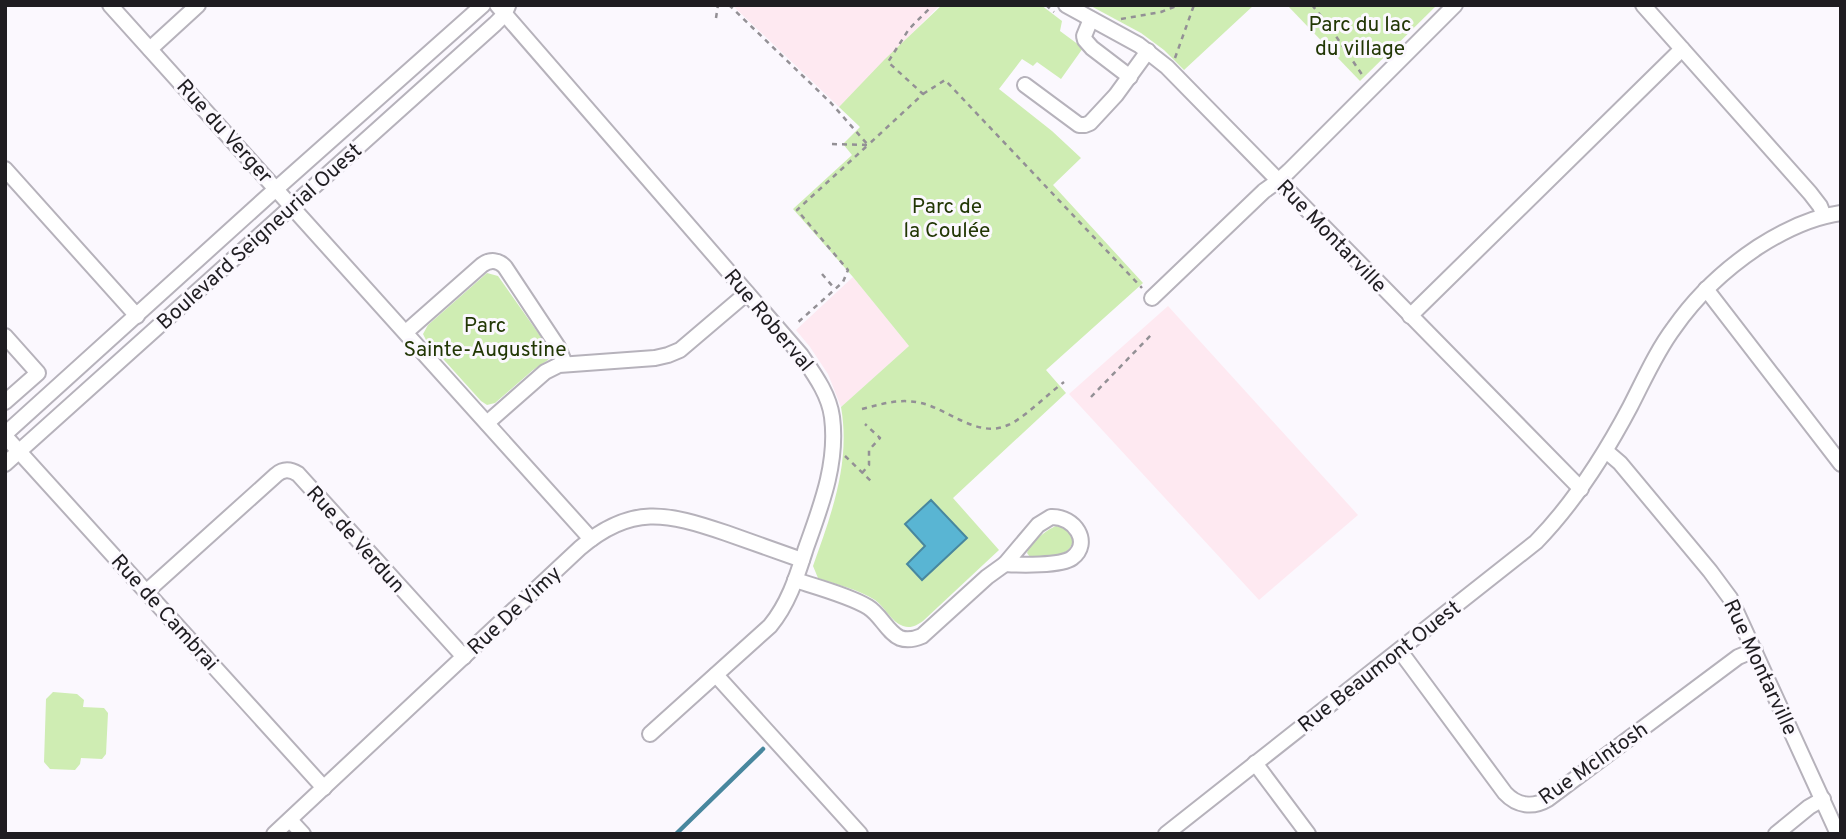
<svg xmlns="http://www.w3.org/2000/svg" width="1846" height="839" viewBox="0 0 1846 839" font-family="Overpass,sans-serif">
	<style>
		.education { fill: #fee9f1 }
		.green { fill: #cfedb3 }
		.water { fill: #59b5d3; stroke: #48879e; stroke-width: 2 }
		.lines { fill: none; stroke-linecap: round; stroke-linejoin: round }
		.stream { stroke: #48879e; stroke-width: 4.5 }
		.minor-casing { stroke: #b6b2bb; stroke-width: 18 }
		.path { stroke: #939095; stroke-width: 2.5; stroke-dasharray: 5 5; stroke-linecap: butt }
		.minor { stroke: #fff; stroke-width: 14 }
		.labels { text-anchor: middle; stroke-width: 6; stroke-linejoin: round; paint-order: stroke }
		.park-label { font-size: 21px; fill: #223705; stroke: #fbf8fe }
		.street-label { font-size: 21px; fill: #1f1d21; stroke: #fbf8fe }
	</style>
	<rect width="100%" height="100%" fill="#fbf8fe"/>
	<g class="education">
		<polygon points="732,5 940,5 839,107"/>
		<polygon points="853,277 909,346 841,407 828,374 810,347 796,330"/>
		<polygon points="1168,306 1358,515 1259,600 1069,394"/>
	</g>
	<g class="green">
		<path d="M942 5H1041L1062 21 1060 31 1083 48 1061 79 1037 62 1033 66 1022 59 999 89 1052 131 1081 158 1053 185 1143 283 1046 370 1066 393 953 498 999 550 923 621C917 625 911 629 903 626 891 622 885 607 875 600 858 589 837 585 818 578L813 566C831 515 851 463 841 407L909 346 853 277 793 209 852 155 843 144 860 127 839 107 885 59Z"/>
		<polygon points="1089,5 1254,5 1184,70 1164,50 1141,33"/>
		<polygon points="1287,5 1437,5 1360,81"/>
		<polygon points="487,273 498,276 548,347 551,354 548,360 533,370 495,403 487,405 481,401 426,340 423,334 428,325"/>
		<path d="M1056 526C1068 527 1079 539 1068 550 1062 556 1038 558 1030 557L1027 553C1030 543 1046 530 1056 526Z"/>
		<polygon points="53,692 77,694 84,700 83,707 104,708 108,713 106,754 102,759 81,758 80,764 75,770 50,769 44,762 46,699"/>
	</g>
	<polygon class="water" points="931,500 967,538 922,580 907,564 925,546 905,524"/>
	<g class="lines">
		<polyline class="stream" points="676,834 763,749"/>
		<defs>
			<g id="minor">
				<polyline points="110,5 591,539"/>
				<path d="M497 5 801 355C814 374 829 394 832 417 838 463 821 506 806 548 797 576 789 603 770 626L650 734"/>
				<polyline points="1066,5 1139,45 1167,67 1581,489"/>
				<polyline points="1643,5 1810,193 1820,206 1824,216"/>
				<polyline points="1091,19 1084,36 1085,40 1092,48 1130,77"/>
				<polyline points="150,49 198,5"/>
				<polyline points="1025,85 1079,125 1085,125 1090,123 1116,95 1148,51"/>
				<polyline points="5,169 137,316"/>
				<polyline points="1706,289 1841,464"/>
				<polyline points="1152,298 1264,191 1278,181 1289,171 1455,5"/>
				<polyline points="1410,316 1682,49"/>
				<path d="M406 332 482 265C490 259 499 260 505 267L558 347 565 364"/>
				<polyline points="5,336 38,373 5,402"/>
				<polyline points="487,423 545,372 559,365 655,358 668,355 680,350 747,293"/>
				<polyline points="5,434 267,197 483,5"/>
				<polyline points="5,436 324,788"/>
				<polyline points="1606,451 1620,463 1710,571 1730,598 1838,834"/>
				<polyline points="5,464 495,24 504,15 508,6"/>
				<path d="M1051 517C1075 516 1092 543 1072 558 1061 566 1020 565 1005 564L1038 525Z"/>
				<path d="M795 580C817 587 850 596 868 607 881 615 887 632 900 638 908 641 915 639 922 636L987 577 1005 564"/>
				<path d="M146 592 276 475C283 469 290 469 298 474L464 657"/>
				<path d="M1400 651 1505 793C1517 806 1533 808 1548 799L1738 657 1755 650"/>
				<polyline points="716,675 860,834"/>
				<polyline points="1255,763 1308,834"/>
				<polyline points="290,820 303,834"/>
				<path d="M274 834 580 548C631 504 667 513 726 533 751 542 777 551 802 560"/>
				<path d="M1166 834 1536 542C1575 502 1604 456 1630 407 1644 380 1656 352 1674 328 1697 295 1725 269 1758 247 1783 231 1811 217 1841 213"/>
				<polyline points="1776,834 1809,807 1823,799"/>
			</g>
		</defs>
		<use href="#minor" class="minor-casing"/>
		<g class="path">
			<polyline points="729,5 831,103 868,145 797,210 848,270 843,282 795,325"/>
			<polyline points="1046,5 1054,12"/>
			<polyline points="1312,5 1329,26 1363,76"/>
			<polyline points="716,18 718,5"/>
			<polyline points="1121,19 1161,12 1179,5"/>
			<polyline points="1175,58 1194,5"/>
			<polyline points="923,94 945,80 1142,288"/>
			<polyline points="832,144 868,145 923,94 888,62 909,29 933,5"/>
			<polyline points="822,274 835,289"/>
			<polyline points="1091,397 1151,335"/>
			<path d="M862 409C882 404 900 398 921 403 948 409 978 439 1008 425 1023 419 1049 393 1064 382"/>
			<polyline points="845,456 872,482"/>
			<polyline points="862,473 869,465 869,450 880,438 865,424"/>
		</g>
		<use href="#minor" class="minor"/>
	</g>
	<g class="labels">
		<g class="park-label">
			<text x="1360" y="31">Parc du lac<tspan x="1360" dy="24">du village</tspan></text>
			<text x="947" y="213">Parc de<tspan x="947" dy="24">la Coulée</tspan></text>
			<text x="485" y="332">Parc<tspan x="485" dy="24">Sainte-Augustine</tspan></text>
		</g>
		<g class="street-label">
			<text transform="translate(225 131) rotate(48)" y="7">Rue du Verger</text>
			<text transform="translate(259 236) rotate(-42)" y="7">Boulevard Seigneurial Ouest</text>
			<text transform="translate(1332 236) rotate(46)" y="7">Rue Montarville</text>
			<text transform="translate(769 320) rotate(50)" y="7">Rue Roberval</text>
			<text transform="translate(356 539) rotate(48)" y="7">Rue de Verdun</text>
			<text transform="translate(514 610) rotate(-43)" y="7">Rue De Vimy</text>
			<text transform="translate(165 612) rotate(48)" y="7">Rue de Cambrai</text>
			<text transform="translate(1379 666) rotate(-38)" y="7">Rue Beaumont Ouest</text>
			<text transform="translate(1761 667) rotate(65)" y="7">Rue Montarville</text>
			<text transform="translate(1593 763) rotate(-35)" y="7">Rue McIntosh</text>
		</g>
	</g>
	<rect width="1846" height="839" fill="none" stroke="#1f1d21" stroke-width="14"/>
</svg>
